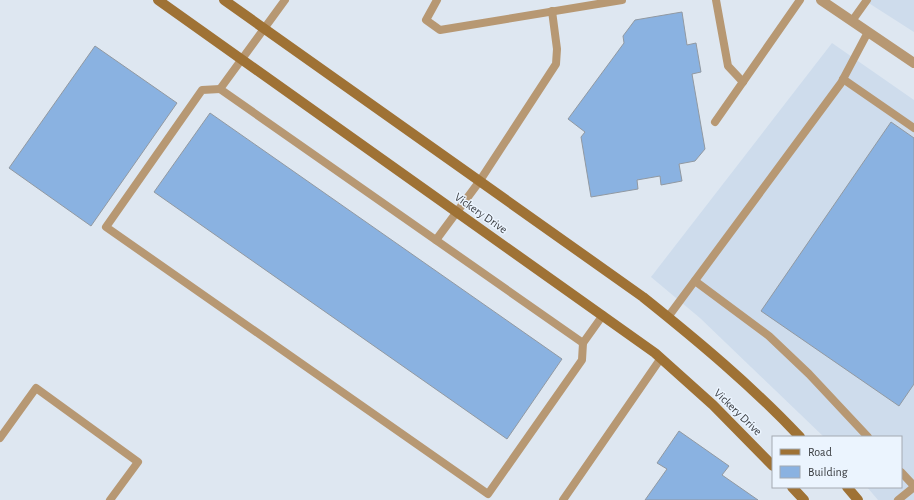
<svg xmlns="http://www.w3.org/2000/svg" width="914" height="500" viewBox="0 0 914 500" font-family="'Alegreya Sans',sans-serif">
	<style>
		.built { fill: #cedcec }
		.building { fill: #8ab2e1; stroke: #9199a2 }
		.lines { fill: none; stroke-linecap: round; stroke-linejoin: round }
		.lane { stroke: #b79873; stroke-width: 8 }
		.street { stroke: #b79873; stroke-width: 10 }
		.secondary { stroke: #9f7235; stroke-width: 10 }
		.labels { text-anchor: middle; stroke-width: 3; stroke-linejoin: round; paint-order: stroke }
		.street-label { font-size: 12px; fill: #393c40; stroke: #ebf4fe }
	</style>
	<rect width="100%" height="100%" fill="#dee7f1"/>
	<g class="built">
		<polygon points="864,0 914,0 914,32"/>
		<polygon points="832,43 914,100 914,500 878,500 867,487 901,487 901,437 824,437 700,318 651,277"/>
	</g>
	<g class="building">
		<polygon points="682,12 687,45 696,43 701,72 692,74 705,149 695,161 679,164 682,181 661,185 660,176 637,180 638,189 591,197 581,137 585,132 568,119 624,43 623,36 635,20"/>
		<polygon points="95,46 177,103 91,226 9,168"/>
		<polygon points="210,113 562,359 507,439 154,192"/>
		<polygon points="891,122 914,138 914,384 899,406 761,311"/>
		<polygon points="679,431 729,466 722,475 758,500 645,500 667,469 657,463"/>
	</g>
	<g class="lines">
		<g class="lane">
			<polyline points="285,0 220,89 583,343 603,315"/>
			<polyline points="437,0 426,20 440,30 622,0"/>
			<polyline points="716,0 728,66 743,82"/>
			<polyline points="852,21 867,0"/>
			<polyline points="843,79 914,128"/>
			<polyline points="220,89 202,90 106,227 488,494 582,360 583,343"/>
			<polyline points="715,122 800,0"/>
			<polyline points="436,240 479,182 556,64 557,49 552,11"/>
			<polyline points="695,281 769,336 809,374 868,437"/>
			<polyline points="668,317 841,83 868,32"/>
			<polyline points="0,438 36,388 138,462 110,500"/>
			<polyline points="901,472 914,486"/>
			<polyline points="563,500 661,358"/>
			<polyline points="898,500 914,487"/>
		</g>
		<polyline class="street" points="821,0 914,63"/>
		<g class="secondary">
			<polyline points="158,0 655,353 713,405 773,466"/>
			<path d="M224 0 643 297C698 341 752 386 800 437"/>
			<polyline points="792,487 804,500"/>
			<polyline points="847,487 858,500"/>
		</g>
	</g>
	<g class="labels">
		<g class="street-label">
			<text transform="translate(481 213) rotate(35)" y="4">Vickery Drive</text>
			<text transform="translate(738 412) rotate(44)" y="4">Vickery Drive</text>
		</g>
	</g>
	<rect x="772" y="436" width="130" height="52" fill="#ebf4fe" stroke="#a4aab2"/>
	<rect x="780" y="449" width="20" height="6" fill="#9f7235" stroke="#a4aab2"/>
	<text x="808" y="456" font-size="12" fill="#393c40">Road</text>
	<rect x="780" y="466" width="20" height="12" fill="#8ab2e1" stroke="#a4aab2"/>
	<text x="808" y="476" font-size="12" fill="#393c40">Building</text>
</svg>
